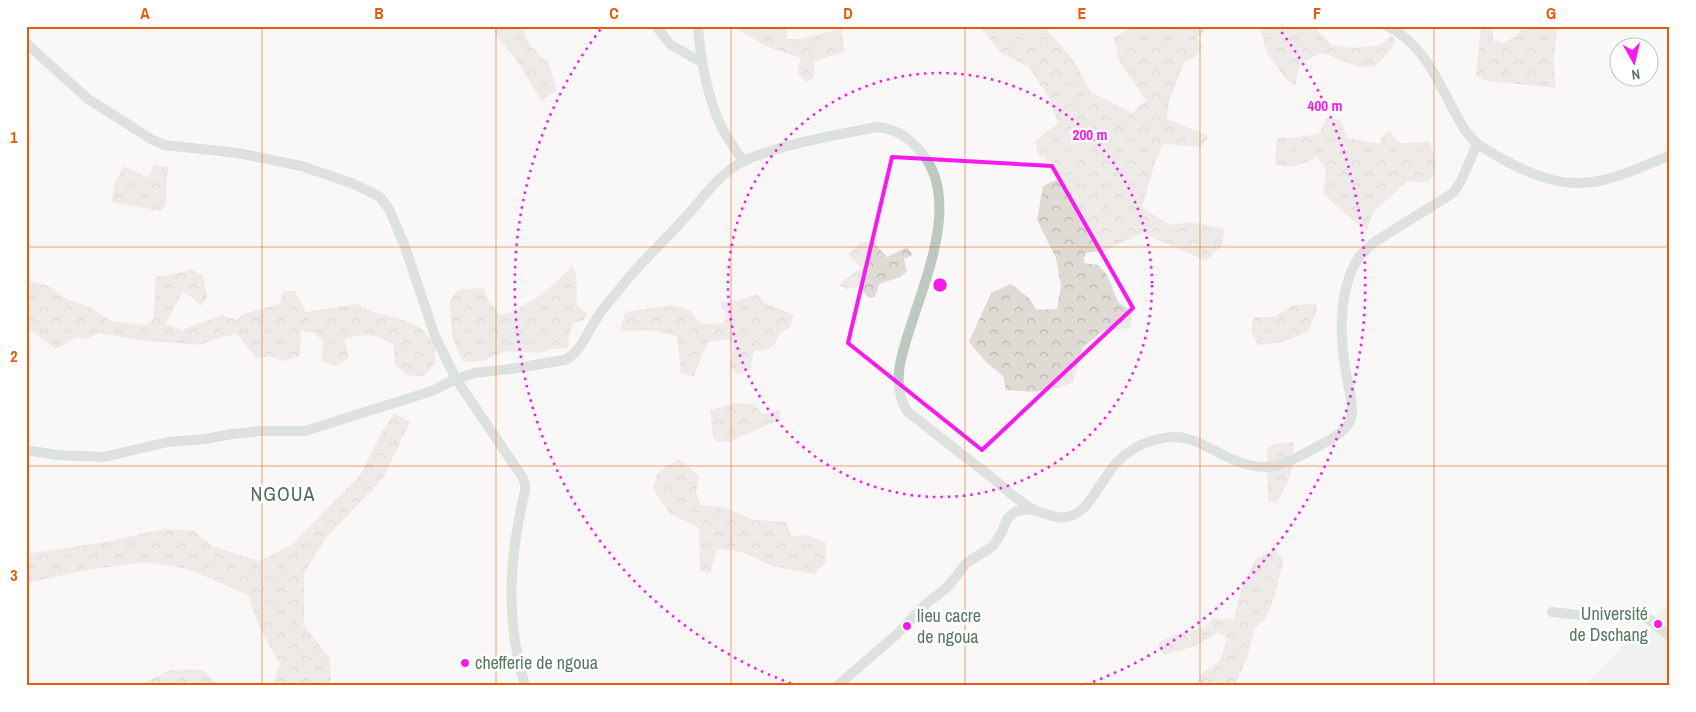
<svg xmlns="http://www.w3.org/2000/svg" width="1696" height="712" viewBox="0 0 1696 712" font-family="'Archivo Narrow',sans-serif">
	<style>
		.built { fill: #e7e8e6 }
		.forest { fill: url(#forest-crowns) }
		.lines { fill: none; stroke-linecap: round; stroke-linejoin: round }
		.minor { stroke: #bcc8c0; stroke-width: 10 }
		.marked { fill: none; stroke: #f61aee; stroke-width: 4; stroke-linejoin: round }
		.grid { fill: none; stroke: #e8590c; stroke-width: 1; stroke-opacity: 0.55 }
		.ring { fill: none; stroke: #f61aee; stroke-width: 2.5; stroke-dasharray: 2.5 5 }
		.poi-dot { fill: #f61aee; stroke: #fff; stroke-width: 2 }
		.labels { text-anchor: middle; stroke-width: 5; stroke-linejoin: round; paint-order: stroke }
		.poi-label { font-size: 18px; fill: #587961; stroke: #fff; text-anchor: start }
		.quarter-label { font-size: 20px; letter-spacing: 1px; fill: #546f5b; stroke: #fff }
		.centre { fill: #f61aee; stroke: #fff; stroke-width: 2.5 }
		.ring-label { font-size: 15px; text-anchor: middle; font-weight: bold; fill: #f61aee; stroke: #fff; stroke-width: 5; stroke-linejoin: round; paint-order: stroke }
		.neatline { fill: none; stroke: #e8590c; stroke-width: 2 }
		.grid-label { font-size: 16px; text-anchor: middle; font-weight: bold; fill: #e8590c }
	</style>
	<defs>
		<pattern id="forest-crowns" width="20" height="18" patternUnits="userSpaceOnUse" patternTransform="scale(1.25)"><rect width="20" height="18" fill="#e0dad5"/><path d="M2 6a3 3 0 1 1 6 0M12 15a3 3 0 1 1 6 0" fill="none" stroke="#b8b6b0"/></pattern>
	</defs>
	<rect width="100%" height="100%" fill="#f9f7f7"/>
	<polygon class="built" points="1670,602 1670,686 1584,686 1624,645"/>
	<g class="forest">
		<path d="M494 26H522L529 44 549 64 557 90 542 101C535 92 531 83 525 74 517 60 507 47 495 36Z"/>
		<polygon points="733,26 787,26 787,39 800,39 841,29 845,52 814,61 814,77 806,83 798,73 800,58 765,46"/>
		<path d="M979 26H1044L1074 61 1091 92 1132 113 1146 100 1119 61 1114 37 1134 26H1202L1205 31 1196 38 1203 47 1195 57 1184 63 1169 101 1167 119 1209 136 1201 147 1163 144 1155 163 1142 207 1170 225 1191 222 1224 228 1222 245 1206 261 1142 233 1104 251 1085 253 1084 263 1098 265 1107 275 1118 302 1132 312 1131 328 1103 331 1083 347 1073 382C1048 394 1032 392 1006 390L1003 376 986 362 969 342 991 293 1011 284 1029 298 1037 310 1057 309 1061 286 1056 258 1037 220 1043 186 1058 179 1055 165 1038 155 1035 141 1058 123 1049 98 1029 67 1001 53Z"/>
		<path d="M1259 26H1313L1332 45 1352 48 1381 45 1391 35 1396 41 1389 52 1375 66C1369 66 1362 68 1356 66 1329 58 1327 44 1299 66L1295 86 1285 78 1267 53Z"/>
		<polygon points="1481,26 1493,26 1493,40 1503,43 1516,36 1524,26 1558,26 1553,61 1556,88 1487,81 1476,77"/>
		<path d="M1326 119 1341 120 1347 138 1380 144 1381 138 1389 131 1400 143 1430 142 1435 159V172L1428 183 1408 181 1373 212 1367 231 1344 213 1323 193 1326 171 1317 157C1304 164 1290 170 1275 164L1277 138H1291L1319 134Z"/>
		<polygon points="154,165 168,167 166,188 166,205 160,211 112,202 114,184 124,166 148,178"/>
		<polygon points="861,242 874,243 887,257 907,247 913,255 904,259 907,271 900,277 879,284 875,297 869,298 858,287 847,289 838,285 861,267 848,254"/>
		<path d="M572 266 576 272 577 305 587 314 584 320 573 323 569 335 568 348 552 349 539 353 505 351 483 361 463 362 452 337 450 301 458 290 483 288 489 301 500 315C531 305 550 290 572 266Z"/>
		<path d="M192 269 203 276 207 297 201 306 194 299 183 292 165 324 182 330 222 315 236 320C247 309 264 310 279 304L283 291H295L306 312 356 304 376 313 401 319 421 328 435 343V363L424 376 407 375 395 365 393 344C374 334 366 333 344 339L349 357 337 366 322 361 323 342 315 333 301 331 300 356 284 361 270 357 256 358 237 334 222 337 200 345 138 340 97 333 89 339 76 337 56 349 26 327V280L49 286 65 298 90 307 111 321 144 325 153 320 156 276H165Z"/>
		<path d="M757 294 763 302 794 315 789 329 780 332C776 348 769 350 754 351L750 370 739 375 730 366 734 345 728 339 708 342 694 376 681 374 677 336 650 330 620 331 625 312 671 305 689 310 701 324 722 323 727 317 720 302 736 301Z"/>
		<path d="M1316 304 1317 310 1308 331C1292 339 1277 345 1258 345L1251 331 1254 317H1274L1293 305Z"/>
		<polygon points="738,403 754,404 762,414 779,410 781,419 729,442 716,441 713,437 710,410"/>
		<polygon points="394,413 410,422 383,478 326,538 304,573 304,625 330,659 331,679 328,686 272,686 280,664 259,627 248,595 188,569 146,562 93,569 26,583 26,554 99,543 164,529 193,530 211,546 259,561 290,546 360,475 381,434"/>
		<path d="M1294 442C1292 468 1292 480 1276 503L1268 502 1267 454 1269 446 1279 443Z"/>
		<polygon points="679,459 699,476 696,493 701,505 724,507 754,520 787,522 791,537 807,535 826,543 826,563 814,574 772,566 742,552 717,549 710,573 700,571 699,528 670,514 653,489 657,473"/>
		<path d="M1275 550 1284 560 1275 595 1266 618 1255 628 1247 657 1235 686H1198L1196 683 1202 673 1220 661 1227 638 1217 632C1198 647 1186 649 1164 655L1158 649 1160 641 1185 632 1205 627 1213 618 1234 619 1242 586 1256 558Z"/>
		<polygon points="170,670 203,670 220,686 138,686"/>
	</g>
	<g class="lines">
		<g class="minor">
			<polyline points="656,26 671,45 701,62"/>
			<path d="M698 26C700 58 708 100 722 128 728 140 736 150 743 161"/>
			<path d="M1387 26C1429 46 1442 94 1465 130 1475 145 1490 152 1504 160 1527 172 1553 184 1580 183 1608 183 1644 166 1670 155"/>
			<path d="M26 43 88 99 151 139 164 145 238 153 301 166 354 184 380 197 389 209 404 244 435 336 456 379 523 478 525 484V491C509 557 505 620 525 686"/>
			<path d="M26 450 57 455 104 457 168 442 206 439 232 434 260 431H305L432 391 456 379 475 373 510 369 565 360C582 351 588 330 599 315 604 307 611 299 618 291 637 266 660 245 682 221 699 203 720 172 744 161 784 143 833 136 876 127 897 129 907 136 921 152 959 196 929 270 913 319 904 348 889 382 907 411 935 433 962 455 990 476 1003 487 1017 500 1032 509 1039 513 1049 515 1057 517 1083 521 1093 494 1106 477 1112 467 1122 456 1132 450 1143 442 1162 437 1175 437 1189 437 1201 444 1214 450 1231 460 1254 470 1275 466 1288 464 1301 455 1313 449 1324 443 1342 435 1349 423 1356 410 1349 392 1347 378 1340 341 1337 295 1357 260 1362 252 1369 247 1376 241L1453 193 1461 181 1477 144"/>
			<polyline points="1552,612 1606,618 1640,612 1670,636"/>
			<polyline points="837,686 896,635 926,604 945,589 956,577 965,564 993,546 1002,532 1007,519 1016,511 1033,509"/>
		</g>
	</g>
	<path d="M0 0H1696V712H0ZM892 157 1052 166 1133 308 982 450 848 343Z" fill="#f9f7f7" fill-opacity=".55" fill-rule="evenodd"/>
	<path class="marked" d="M892 157 1052 166 1133 308 982 450 848 343Z"/>
	<path class="grid" d="M262 26V686M496 26V686M731 26V686M965 26V686M1200 26V686M1434 26V686M26 247H1670M26 466H1670"/>
	<g class="ring">
		<circle cx="940" cy="285" r="212"/>
		<path d="M798 686A425 425 0 0 1 603 26M1277 26A425 425 0 0 1 1082 686"/>
	</g>
	<g class="poi-dot">
		<circle cx="1658" cy="624" r="5"/>
		<circle cx="907" cy="626" r="5"/>
		<circle cx="465" cy="663" r="5"/>
	</g>
	<g class="labels">
		<g class="poi-label">
			<text x="1648" y="620" text-anchor="end">Université<tspan x="1648" dy="21">de Dschang</tspan></text>
			<text x="917" y="622">lieu cacre<tspan x="917" dy="21">de ngoua</tspan></text>
			<text x="475" y="669">chefferie de ngoua</text>
		</g>
		<g class="quarter-label">
			<text x="283" y="501">NGOUA</text>
		</g>
	</g>
	<circle cx="940" cy="285" r="8" class="centre"/>
	<g class="ring-label">
		<text x="1325" y="111">400 m</text>
		<text x="1090" y="140">200 m</text>
	</g>
	<rect width="1696" height="712" fill="none" stroke="#ffffff" stroke-width="55"/>
	<g transform="translate(1634 62) rotate(172)"><circle r="24" fill="#ffffff" stroke="#bcc9c0"/>
	<path d="M0-4L9 19L0 12L-9 19Z" fill="#f61aee"/>
	<text y="-8" font-size="14" font-weight="bold" text-anchor="middle" fill="#587961">N</text>
	</g>
	<rect x="28" y="28" width="1640" height="656" class="neatline"/>
	<g class="grid-label">
		<text x="145" y="19">A</text>
		<text x="379" y="19">B</text>
		<text x="614" y="19">C</text>
		<text x="848" y="19">D</text>
		<text x="1082" y="19">E</text>
		<text x="1317" y="19">F</text>
		<text x="1551" y="19">G</text>
		<text x="14" y="143">1</text>
		<text x="14" y="362">2</text>
		<text x="14" y="581">3</text>
	</g>
</svg>
